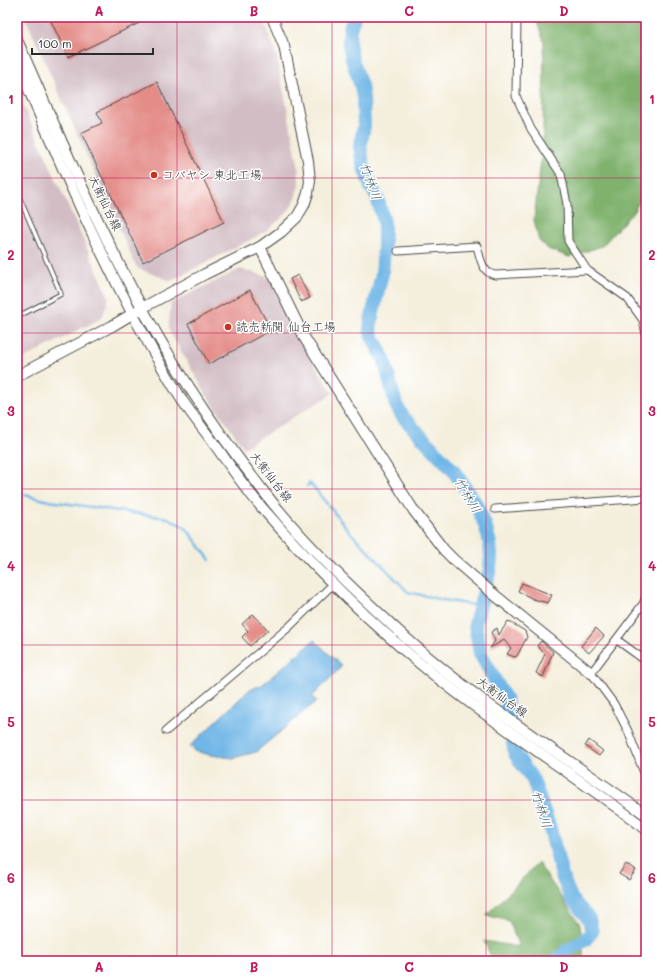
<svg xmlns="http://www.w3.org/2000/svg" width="663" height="978" viewBox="0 0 663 978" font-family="Mali,'Klee One',sans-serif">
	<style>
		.industrial { fill: #d2bdc5 }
		.forest { fill: #80b26e; stroke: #566e4c }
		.water { fill: #6fb6e6; stroke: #4d7088 }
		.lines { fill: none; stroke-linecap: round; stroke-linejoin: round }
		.stream { stroke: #6fb6e6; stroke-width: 2.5 }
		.river { stroke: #6fb6e6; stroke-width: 14 }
		.building { fill: #e48c88 }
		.lane-casing { stroke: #494846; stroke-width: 5.5 }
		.street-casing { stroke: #494846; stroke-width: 9 }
		.secondary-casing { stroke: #494846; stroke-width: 12 }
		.lane { stroke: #fff; stroke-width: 3.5 }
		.street { stroke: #fff; stroke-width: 7 }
		.secondary { stroke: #fff; stroke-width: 10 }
		.grid { fill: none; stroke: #c2185b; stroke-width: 1; stroke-opacity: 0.55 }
		.poi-dot { fill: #c8321e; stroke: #fff; stroke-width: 1.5 }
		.labels { text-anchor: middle; stroke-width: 3; stroke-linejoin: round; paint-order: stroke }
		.poi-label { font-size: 12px; fill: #2b2b2b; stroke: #fff; text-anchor: start }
		.street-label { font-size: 12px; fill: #2b2b2b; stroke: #fff }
		.water-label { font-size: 13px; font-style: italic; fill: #435c6c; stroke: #fff }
		.neatline { fill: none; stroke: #c2185b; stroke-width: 1.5 }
		.grid-label { font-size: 13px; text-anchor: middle; font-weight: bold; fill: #c2185b }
	</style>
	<rect width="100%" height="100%" fill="#fff"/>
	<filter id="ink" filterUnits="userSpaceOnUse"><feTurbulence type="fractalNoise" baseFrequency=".025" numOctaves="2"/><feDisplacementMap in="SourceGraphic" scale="8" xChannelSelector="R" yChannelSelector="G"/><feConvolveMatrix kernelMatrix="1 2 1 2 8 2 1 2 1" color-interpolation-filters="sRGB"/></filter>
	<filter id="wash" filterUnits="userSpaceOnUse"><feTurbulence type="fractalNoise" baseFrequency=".012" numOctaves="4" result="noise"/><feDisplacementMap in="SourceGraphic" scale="16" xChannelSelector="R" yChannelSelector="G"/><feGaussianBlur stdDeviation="0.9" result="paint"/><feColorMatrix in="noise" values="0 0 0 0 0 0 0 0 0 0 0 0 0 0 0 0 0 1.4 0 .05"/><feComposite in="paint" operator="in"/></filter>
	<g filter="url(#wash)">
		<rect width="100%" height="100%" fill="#f4efdd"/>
		<g class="industrial">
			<polygon points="25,17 262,17 267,28 277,58 298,163 299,184 294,202 285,215 265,232 171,281 137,268"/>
			<polygon points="17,92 109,297 102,318 17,362"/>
			<polygon points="240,269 269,277 300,342 333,393 244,448 209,399 168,329 171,303"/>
		</g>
		<g class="forest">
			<polygon points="535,17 646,17 646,190 634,211 602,246 569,257 548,249 539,241 534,220 543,143 544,41"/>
			<polygon points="538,863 580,924 584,959 586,961 493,961 484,941 519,947 509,921 486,915"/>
		</g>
		<polygon class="water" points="314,640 342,666 312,697 317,701 256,752 233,758 210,755 195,751 190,746 249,690 262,685"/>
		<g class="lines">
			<g class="stream">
				<polyline points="307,486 310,483 350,532 408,592 443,600 479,606"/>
				<polyline points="17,493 49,501 168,518 186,528 210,560"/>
			</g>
			<polyline class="river" points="354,17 350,29 349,43 352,59 361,86 363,98 364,126 360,146 363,164 371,187 377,197 384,222 384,247 382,274 372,316 370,329 372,336 384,359 396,405 403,417 453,470 476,504 485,525 490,543 491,556 490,569 475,624 480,653 506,700 515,754 533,780 550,828 562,876 571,898 589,919 592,932 585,940 569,949 556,961"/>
		</g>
		<g id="blocks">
			<g class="building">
				<polygon points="49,17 152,17 68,57"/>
				<polygon points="157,82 224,222 143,262 81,133 102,123 97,112"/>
				<polygon points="298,275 310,298 301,302 290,279"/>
				<polygon points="250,290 271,330 209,364 188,324"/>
				<polygon points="522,583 552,595 548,603 533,599 518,591"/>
				<polygon points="253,614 268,630 250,646 242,637 248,631 242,624"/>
				<polygon points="508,621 525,631 527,637 517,656 514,657 507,654 511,648 504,640 490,648 495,641 491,632 497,628 499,635"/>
				<polygon points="596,628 604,636 589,653 581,646"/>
				<polygon points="541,641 553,652 543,677 536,673 545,654 537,646"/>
				<polygon points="589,740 603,751 599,756 585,746"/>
				<polygon points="626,864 636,870 629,880 619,874"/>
			</g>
		</g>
	</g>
	<g filter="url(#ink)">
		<use href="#blocks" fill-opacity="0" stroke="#494846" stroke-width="1"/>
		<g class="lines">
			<defs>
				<polyline id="lane" points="17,192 61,294 17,317"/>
				<g id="street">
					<polyline points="517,17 516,96 531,129 561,174 567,204 568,241 587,270 627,298 643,320 646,334"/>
					<path d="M398 251 477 246C480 257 482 273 495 275L587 270"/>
					<polyline points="495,509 646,498"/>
					<polyline points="646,597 643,604 591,673 614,704 628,731 646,778"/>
					<polyline points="617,640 646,661"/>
					<polyline points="166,731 289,627 333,584"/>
				</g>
				<g id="secondary">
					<path d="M17 40C54 124 90 209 133 291 170 362 215 429 264 492 305 545 358 594 407 639 481 705 566 757 646 815"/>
					<path d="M17 62C66 177 115 293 182 400 192 415 204 430 215 445 231 467 246 490 264 510 307 560 355 607 404 650 480 716 566 768 646 829"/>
					<polyline points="260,247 304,337 414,511 444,550 454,560 491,592 591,673"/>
					<polyline points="17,376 112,326 142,308 205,274 260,247 281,232 297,217 304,205 308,193 310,181 308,161 284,46 272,17"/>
				</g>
			</defs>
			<use href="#lane" class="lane-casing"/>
			<use href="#street" class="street-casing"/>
			<use href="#secondary" class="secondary-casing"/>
			<use href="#lane" class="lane"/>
			<use href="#street" class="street"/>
			<use href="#secondary" class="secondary"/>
		</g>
	</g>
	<path class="grid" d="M177 17V961M332 17V961M486 17V961M17 178H646M17 333H646M17 489H646M17 645H646M17 800H646"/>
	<g class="poi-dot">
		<circle cx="154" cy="175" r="4"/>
		<circle cx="228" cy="327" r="4"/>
	</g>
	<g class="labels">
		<g class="poi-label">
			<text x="162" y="179">コバヤシ 東北工場</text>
			<text x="236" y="331">読売新聞 仙台工場</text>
		</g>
		<g class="street-label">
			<text transform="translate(105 203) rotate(64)" y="4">大衡仙台線</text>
			<text transform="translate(271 477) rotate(52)" y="4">大衡仙台線</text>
			<text transform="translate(502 697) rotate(36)" y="4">大衡仙台線</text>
		</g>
		<g class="water-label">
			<text transform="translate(371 181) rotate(70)" y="5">竹林川</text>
			<text transform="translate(468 495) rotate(59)" y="5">竹林川</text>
			<text transform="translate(542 809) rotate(72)" y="5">竹林川</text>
		</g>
	</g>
	<rect width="663" height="978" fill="none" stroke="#fff" stroke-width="44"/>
	<path d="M32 48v6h121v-6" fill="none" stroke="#2b2b2b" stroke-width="2"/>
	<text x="38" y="48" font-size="12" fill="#2b2b2b" stroke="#ffffff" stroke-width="3" paint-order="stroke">100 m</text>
	<rect x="22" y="22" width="619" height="934" class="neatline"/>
	<g class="grid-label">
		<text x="99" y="16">A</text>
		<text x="254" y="16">B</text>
		<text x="409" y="16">C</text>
		<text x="564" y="16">D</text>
		<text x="11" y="104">1</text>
		<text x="652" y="104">1</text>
		<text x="11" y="260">2</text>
		<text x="652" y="260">2</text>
		<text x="11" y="416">3</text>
		<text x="652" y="416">3</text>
		<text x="11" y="571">4</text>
		<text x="652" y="571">4</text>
		<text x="11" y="727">5</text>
		<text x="652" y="727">5</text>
		<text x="11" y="883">6</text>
		<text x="652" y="883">6</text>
		<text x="99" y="972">A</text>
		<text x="254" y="972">B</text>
		<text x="409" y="972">C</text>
		<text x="564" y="972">D</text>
	</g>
</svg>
